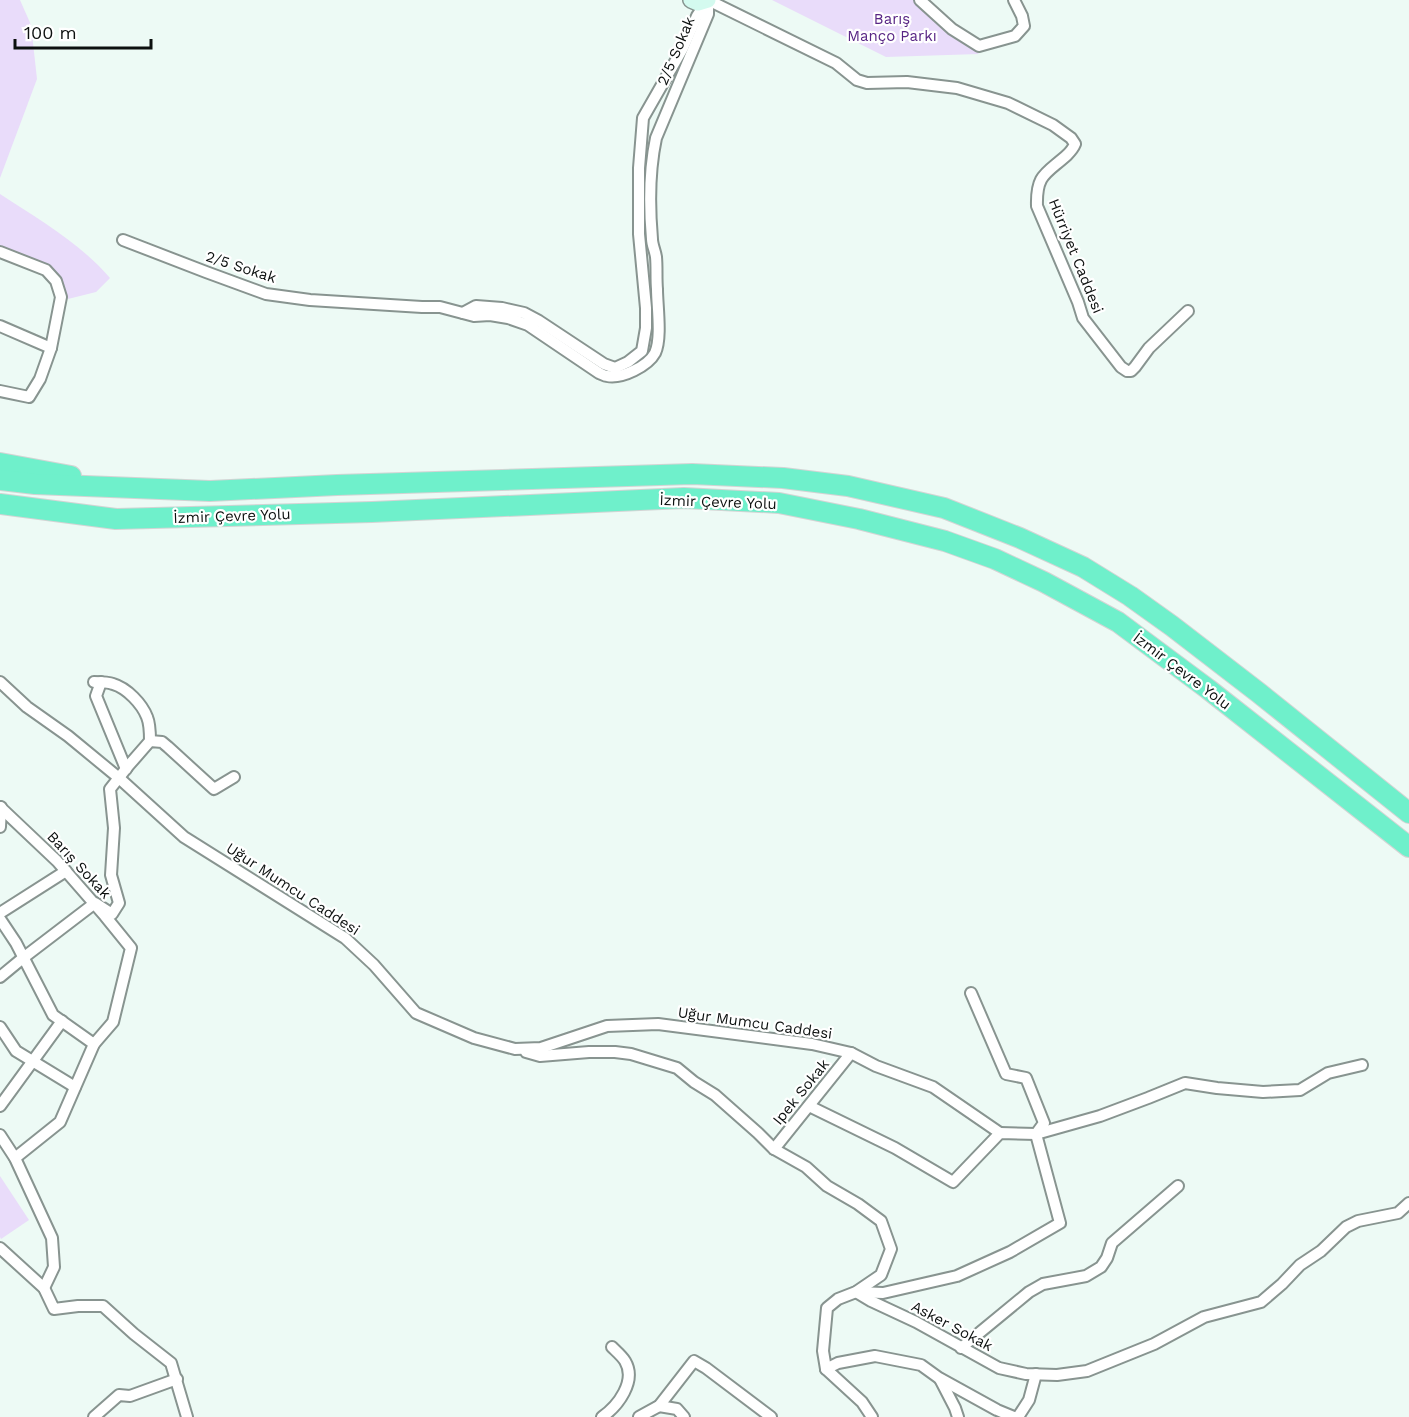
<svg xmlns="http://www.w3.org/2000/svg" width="1409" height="1417" viewBox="0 0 1409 1417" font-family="'Work Sans',sans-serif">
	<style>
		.green { fill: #e9dcfa }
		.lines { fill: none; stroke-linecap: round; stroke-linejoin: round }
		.street-casing { stroke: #889490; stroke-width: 14 }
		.secondary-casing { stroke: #889490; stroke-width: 18 }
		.highway-casing { stroke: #d3d4d4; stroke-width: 22 }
		.street { stroke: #fff; stroke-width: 10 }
		.secondary { stroke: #d4faef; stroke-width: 15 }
		.highway { stroke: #6ff0cb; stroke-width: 20 }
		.labels { text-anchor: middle; stroke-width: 4.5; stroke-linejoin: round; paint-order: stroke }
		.park-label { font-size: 15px; fill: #572484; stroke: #fff }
		.street-label { font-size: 15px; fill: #0c100f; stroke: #fff }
	</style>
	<rect width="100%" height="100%" fill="#edfaf5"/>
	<g class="green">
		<polygon points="0,0 20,0 31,25 37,79 0,178"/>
		<polygon points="772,0 917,0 979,54 886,57"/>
		<path d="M0 194C38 219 80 243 110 278L96 292 68 299 61 280 0 247Z"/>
		<polygon points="0,1176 29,1220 1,1239 0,1237"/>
	</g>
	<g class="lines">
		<defs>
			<g id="street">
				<path d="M708 0 836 63 857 80 867 83 907 82 957 88 1008 103 1053 125 1071 138 1075 144C1073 149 1071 151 1067 155 1046 174 1036 174 1037 206L1078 302 1083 318 1121 367 1127 371H1131L1135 367 1149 348 1188 311"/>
				<polyline points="920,0 952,29 979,46 1015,36 1024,26 1022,16 1014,0"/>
				<path d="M123 240 206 272 266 294 310 300 422 307H440L474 316 490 315 508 318 528 325 599 373C602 374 604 376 607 376 622 379 648 366 655 353 662 338 657 306 657 289 656 278 657 267 656 257 655 250 652 245 652 239 649 205 649 171 656 138L708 14V0"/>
				<polyline points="0,252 46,270 56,281 61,297 51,348 40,379 29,397 0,391"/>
				<polyline points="463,313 476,306 502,308 524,313 539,321 604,364 615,368 628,362 642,351 646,328 646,308 639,234 639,168 643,118 683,48 697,16 707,1"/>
				<polyline points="0,326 51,348"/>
				<polyline points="0,682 27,707 68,736 119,778 184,837 345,938 374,965 416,1013 474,1038 515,1049 541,1048 607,1026 658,1024 812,1044 851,1053 876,1066 933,1087 1000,1133"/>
				<path d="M94 682C100 682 108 682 113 684 127 688 142 704 147 717 150 724 150 733 150 741"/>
				<polyline points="101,682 96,696 126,769"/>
				<polyline points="0,807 57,861 105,916 131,948 113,1022 94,1044 60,1122 15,1158"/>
				<polyline points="0,827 1,807"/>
				<polyline points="0,913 66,871"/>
				<polyline points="0,919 16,943 53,1015 94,1044"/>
				<polyline points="0,977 23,958 95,903 112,914 119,903 111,875 114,828 110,789 129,765 150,741 162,742 168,747 214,789 234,777"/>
				<polyline points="0,1027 16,1051 75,1087"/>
				<polyline points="526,1052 540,1056 589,1052 615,1052 631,1054 677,1068 694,1082 715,1095 758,1133 774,1149 806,1167 827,1186 858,1204 881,1221 891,1249 881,1275 856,1292 838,1299 827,1308 823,1351 826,1369"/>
				<polyline points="0,1106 62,1021"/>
				<polyline points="809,1106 895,1148 953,1182 1000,1133 1036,1134 1100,1116 1148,1098 1185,1083 1217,1088 1263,1092 1300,1090 1328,1073 1362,1065"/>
				<polyline points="0,1135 15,1158 52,1238 54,1267 44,1288"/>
				<polyline points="774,1149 851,1053"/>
				<polyline points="0,1248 44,1288 54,1309 78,1306 103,1306 134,1334 171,1363 187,1417"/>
				<polyline points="856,1292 871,1301 916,1322 999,1368 1026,1374 1057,1375 1087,1371 1154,1344 1204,1317 1261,1302 1282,1284 1300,1265 1321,1251 1346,1227 1358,1221 1398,1213 1409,1203"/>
				<polyline points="857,1292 883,1293 957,1276 1010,1252 1060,1223 1036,1134 1044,1123 1026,1078 1006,1074 971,993"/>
				<polyline points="961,1348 1029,1292 1043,1284 1086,1276 1101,1267 1107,1258 1112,1243 1178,1186"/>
				<polyline points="826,1369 838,1363 875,1356 921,1365 939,1378 997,1410 1014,1417"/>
				<polyline points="826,1369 862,1402 872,1417"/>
				<polyline points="940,1379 955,1408 958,1417"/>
				<polyline points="659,1406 677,1409 684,1417"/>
				<polyline points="94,1417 119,1395 130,1396 177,1379"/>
				<path d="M602 1417C618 1406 637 1381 625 1361 622 1356 616 1351 612 1347"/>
				<polyline points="639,1417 659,1406 694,1361 706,1368 771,1417"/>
				<polyline points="1018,1417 1029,1400 1036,1374"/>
			</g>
			<polyline id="secondary" points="691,0 698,3 708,0"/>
			<g id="highway">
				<polyline points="0,463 71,476"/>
				<polyline points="0,480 35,484 210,491 337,485 692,474 783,478 848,486 944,508 1020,538 1083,567 1130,596 1172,626 1259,693 1409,813"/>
				<polyline points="0,504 116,519 372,512 684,498 779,503 859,519 945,541 995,559 1044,582 1118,622 1208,689 1409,847"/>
			</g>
		</defs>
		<use href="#street" class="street-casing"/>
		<use href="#secondary" class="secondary-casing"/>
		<use href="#highway" class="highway-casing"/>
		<use href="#street" class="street"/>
		<use href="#secondary" class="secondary"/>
		<use href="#highway" class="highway"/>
	</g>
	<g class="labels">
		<g class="park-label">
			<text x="892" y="24">Barış<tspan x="892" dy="17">Manço Parkı</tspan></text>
		</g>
		<g class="street-label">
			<text transform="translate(676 51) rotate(-67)" y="5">2/5 Sokak</text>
			<text transform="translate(1076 256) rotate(68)" y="5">Hürriyet Caddesi</text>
			<text transform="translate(241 267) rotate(18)" y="5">2/5 Sokak</text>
			<text transform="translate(718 502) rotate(2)" y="5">İzmir Çevre Yolu</text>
			<text transform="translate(232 516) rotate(-2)" y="5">İzmir Çevre Yolu</text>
			<text transform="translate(1182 671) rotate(37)" y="5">İzmir Çevre Yolu</text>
			<text transform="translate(79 865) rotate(47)" y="5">Barış Sokak</text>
			<text transform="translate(293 889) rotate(33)" y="5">Uğur Mumcu Caddesi</text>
			<text transform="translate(755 1023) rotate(8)" y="5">Uğur Mumcu Caddesi</text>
			<text transform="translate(801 1092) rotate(-51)" y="5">Ipek Sokak</text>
			<text transform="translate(952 1326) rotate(28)" y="5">Asker Sokak</text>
		</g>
	</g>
	<path d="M15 39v9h136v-9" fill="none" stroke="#0c100f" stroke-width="3"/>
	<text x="24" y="39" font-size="18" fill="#0c100f" stroke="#ffffff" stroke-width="4.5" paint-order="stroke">100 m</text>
</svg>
